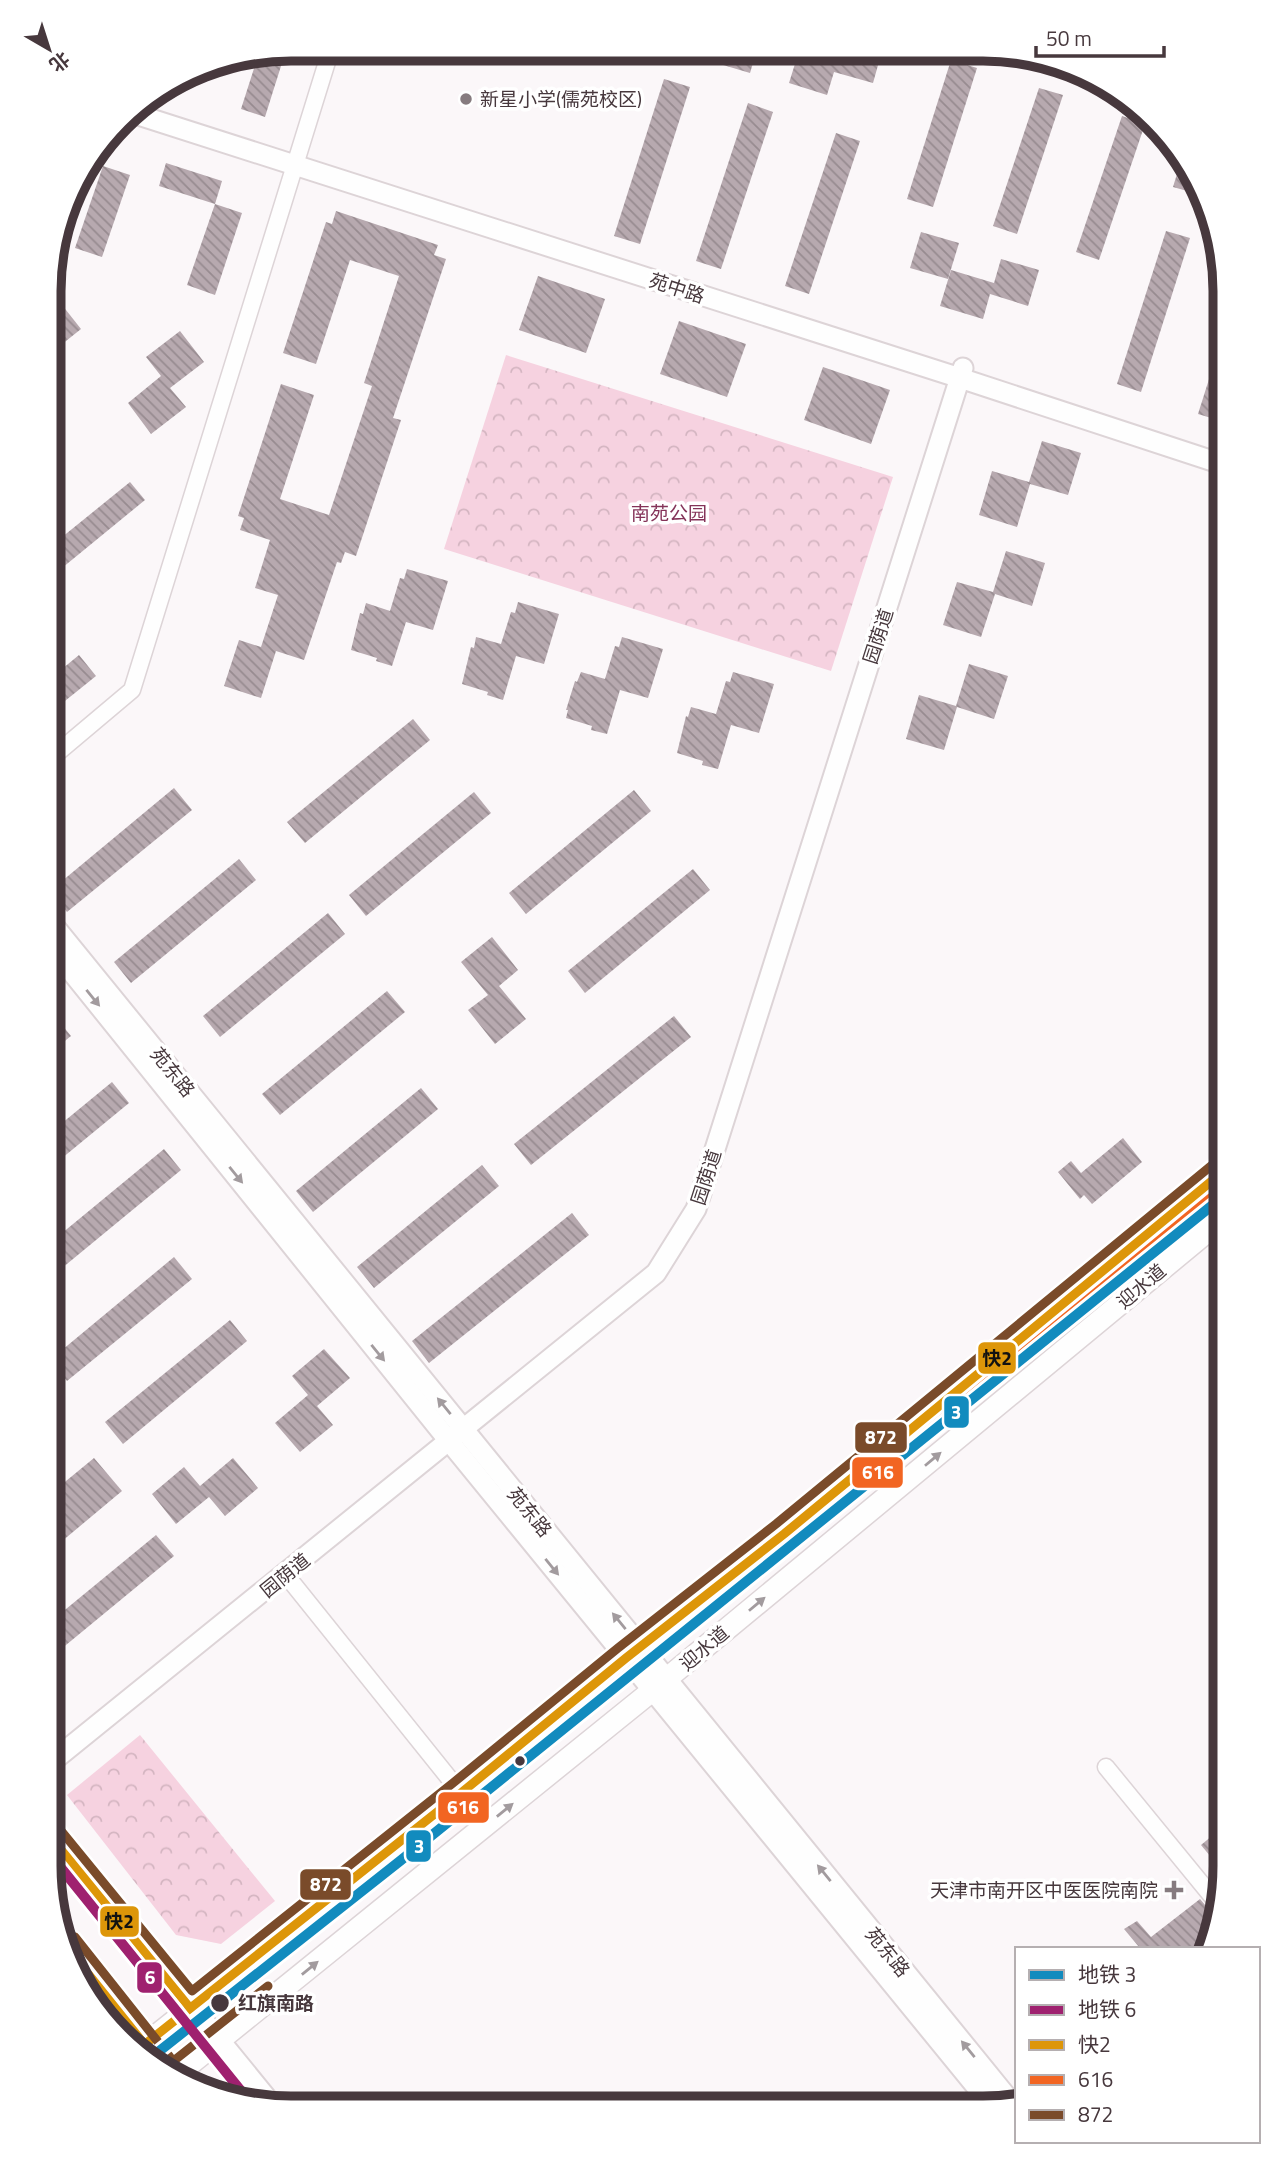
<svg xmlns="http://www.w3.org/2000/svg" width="1274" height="2157" viewBox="0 0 1274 2157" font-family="'Titillium Web','Noto Sans SC',sans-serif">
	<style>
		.park { fill: url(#park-crowns) }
		.building { fill: url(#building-back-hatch) }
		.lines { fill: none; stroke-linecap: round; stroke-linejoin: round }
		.minor-casing { stroke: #ddd4d7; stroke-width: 19 }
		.tertiary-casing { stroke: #ddd4d7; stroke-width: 23 }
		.secondary-casing { stroke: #ddd4d7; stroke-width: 24 }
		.primary-casing { stroke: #ddd4d7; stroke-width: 28 }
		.minor { stroke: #fefefe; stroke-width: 16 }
		.tertiary { stroke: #fefefe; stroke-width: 19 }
		.secondary { stroke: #fefefe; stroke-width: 21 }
		.primary { stroke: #fefefe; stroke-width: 24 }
		.bus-1-casing { stroke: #fff; stroke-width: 14 }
		.bus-2-casing { stroke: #fff; stroke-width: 14 }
		.bus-3-casing { stroke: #fff; stroke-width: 14 }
		.bus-1 { stroke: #dd9609; stroke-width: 9 }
		.bus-2 { stroke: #f26522; stroke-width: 9 }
		.bus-3 { stroke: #7a4b2a; stroke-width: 9 }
		.metro-1-casing { stroke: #fff; stroke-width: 16 }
		.metro-2-casing { stroke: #fff; stroke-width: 16 }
		.metro-1 { stroke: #128bbe; stroke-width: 10 }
		.metro-2 { stroke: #9f216f; stroke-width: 10 }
		.oneway { fill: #a29b9e }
		.poi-dot { fill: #867b7f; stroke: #fff; stroke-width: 2.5 }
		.bus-dot { fill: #47383d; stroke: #fff; stroke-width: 2.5 }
		.labels { text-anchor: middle; stroke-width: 7; stroke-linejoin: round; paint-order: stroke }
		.poi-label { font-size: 19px; fill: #47383d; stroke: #fff; text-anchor: start }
		.street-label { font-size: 19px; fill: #47383d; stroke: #fff }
		.park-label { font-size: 19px; fill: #843359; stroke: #fff }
		.stop-label { font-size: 19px; font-weight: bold; fill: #47383d; stroke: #fff; text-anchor: start }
		.rim { fill: none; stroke: #47383d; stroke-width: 9 }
		.line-badge { stroke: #fff; stroke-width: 2.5 }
		.badge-label { font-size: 19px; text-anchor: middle; font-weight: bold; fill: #fff }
		.pale-badge-label { font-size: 19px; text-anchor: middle; font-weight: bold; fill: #111 }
	</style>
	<defs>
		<pattern id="park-crowns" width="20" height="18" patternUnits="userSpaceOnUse" patternTransform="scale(1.75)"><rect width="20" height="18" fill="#f6d2e0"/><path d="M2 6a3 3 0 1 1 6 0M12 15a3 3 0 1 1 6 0" fill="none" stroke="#d4b5c1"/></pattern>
		<pattern id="building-back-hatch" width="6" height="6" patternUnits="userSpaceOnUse" patternTransform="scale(1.75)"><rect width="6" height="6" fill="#b7a9af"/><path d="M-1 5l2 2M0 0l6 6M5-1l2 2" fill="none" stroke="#978b90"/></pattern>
	</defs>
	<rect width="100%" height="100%" fill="#fbf7f9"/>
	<g class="park">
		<polygon points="506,355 893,477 831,671 444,549"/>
		<polygon points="140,1735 275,1901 221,1944 176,1935 67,1795"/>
	</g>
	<g class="building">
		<polygon points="286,50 265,117 241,109 258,56"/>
		<polygon points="716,50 757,50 750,73 713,62"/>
		<polygon points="799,51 811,51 838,59 841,51 882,51 873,83 834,72 827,95 789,83"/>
		<polygon points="951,60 977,68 933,207 907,199"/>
		<polygon points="664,79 690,87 640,244 614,236"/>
		<polygon points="1039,88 1063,95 1017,234 993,226"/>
		<polygon points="748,103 773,112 721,269 696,261"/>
		<polygon points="1122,116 1145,124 1099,260 1076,252"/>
		<polygon points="836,133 860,141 809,294 785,286"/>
		<polygon points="166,163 222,181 215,204 159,186"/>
		<polygon points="1180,164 1198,187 1205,196 1173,187"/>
		<polygon points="103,166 130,175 102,257 75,248"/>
		<polygon points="215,204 242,213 215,295 187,285"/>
		<polygon points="336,211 438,245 434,255 446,259 393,418 401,420 356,556 345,552 341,563 337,562 304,660 276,651 261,698 224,686 239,640 261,647 278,595 255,588 270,540 240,530 244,518 238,516 281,384 314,395 280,499 329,515 372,386 364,383 399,276 350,260 316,364 283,353 326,222 332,224"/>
		<polygon points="1166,231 1190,238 1141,392 1117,384"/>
		<polygon points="921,232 959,243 948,279 910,268"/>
		<polygon points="1001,259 1039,270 1028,306 990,294 983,319 940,306 951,270 994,283"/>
		<polygon points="538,276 605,299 586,353 519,330"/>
		<polygon points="51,291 81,329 51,353"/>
		<polygon points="679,321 746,344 727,397 660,374"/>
		<polygon points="180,331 204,362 170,388 186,407 151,434 128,403 161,376 146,357"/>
		<polygon points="1222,338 1225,338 1225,410 1221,421 1198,414"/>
		<polygon points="823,367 890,390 871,444 804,420"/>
		<polygon points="1042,441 1081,453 1068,495 1030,484 1017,527 979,515 992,471 1029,482"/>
		<polygon points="130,482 145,500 51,577 51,546"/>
		<polygon points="1006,551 1045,563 1032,606 995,594 981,637 943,625 957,582 993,592"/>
		<polygon points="407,569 448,581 433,630 406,622 392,666 376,661 377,658 351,650 360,613 363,614 366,603 390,611 400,578 404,579"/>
		<polygon points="518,602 559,614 544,664 516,656 503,700 487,695 488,692 462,684 471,647 474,648 476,637 501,644 511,612 515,613"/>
		<polygon points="622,637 663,649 648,698 620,690 607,734 591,730 592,726 566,718 568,710 566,710 575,681 577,682 581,672 605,679 615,646 619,647"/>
		<polygon points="79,655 96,676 50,713 51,678"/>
		<polygon points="969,664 1008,676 994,719 957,707 944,750 906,739 919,695 956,706"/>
		<polygon points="733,672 774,684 759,733 731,725 718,769 702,765 703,761 677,753 686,716 688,717 691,707 716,714 726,681 730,682"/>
		<polygon points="413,719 430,740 305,843 287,822"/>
		<polygon points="174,788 192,810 67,912 50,891"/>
		<polygon points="634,790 651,811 526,914 509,893"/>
		<polygon points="474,792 491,813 366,916 349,895"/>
		<polygon points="239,859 256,880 131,983 114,962"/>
		<polygon points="693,869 710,890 585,993 568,971"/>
		<polygon points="328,913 345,934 220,1037 203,1016"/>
		<polygon points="492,937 518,970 499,986 526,1019 495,1044 468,1010 488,995 461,962"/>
		<polygon points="387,991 405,1012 280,1115 262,1094"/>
		<polygon points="50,1010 71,1036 50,1053"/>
		<polygon points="674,1016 691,1037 531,1165 514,1144"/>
		<polygon points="112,1082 129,1103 50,1168 50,1133"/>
		<polygon points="421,1088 438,1109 313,1212 296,1191"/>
		<polygon points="1123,1138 1142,1162 1092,1204 1084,1195 1080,1199 1058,1172 1071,1161 1081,1173"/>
		<polygon points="164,1149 181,1170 56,1273 50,1265 50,1243"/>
		<polygon points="482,1165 499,1186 374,1288 357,1267"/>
		<polygon points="572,1213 589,1235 429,1363 412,1341"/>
		<polygon points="174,1257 192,1279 67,1381 50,1360"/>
		<polygon points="230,1320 247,1341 123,1444 105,1422"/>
		<polygon points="324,1349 350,1378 317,1406 333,1425 300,1452 275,1423 308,1395 292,1376"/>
		<polygon points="94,1458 122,1491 49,1552 49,1495"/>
		<polygon points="233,1458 258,1488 225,1516 209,1497 176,1524 152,1494 184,1467 200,1486"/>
		<polygon points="156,1535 174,1556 49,1659 49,1623"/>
		<polygon points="1224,1826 1224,1873 1201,1845"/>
		<polygon points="1200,1899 1216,1918 1210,1944 1204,1949 1136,1949 1139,1947 1124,1929 1137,1921 1151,1937"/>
	</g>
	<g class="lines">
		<defs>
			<g id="minor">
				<polyline points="50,759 132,690 331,49"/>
				<polyline points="286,1575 461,1793"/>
				<polyline points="1106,1767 1219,1905"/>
			</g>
			<g id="tertiary">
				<polyline points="129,112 960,378 1225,465"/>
				<polyline points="50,921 1011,2102"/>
				<polyline points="50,945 449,1441 992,2106"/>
				<polyline points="49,1764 656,1273 696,1209 963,368"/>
			</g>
			<g id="secondary">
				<polyline points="138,2050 461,1793 626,1658 784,1534 1225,1170"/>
				<polyline points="179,2073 653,1690 1225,1217"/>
			</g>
			<g id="primary">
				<polyline points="49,1835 270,2106"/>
				<polyline points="65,1945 160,2065"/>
			</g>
		</defs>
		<use href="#minor" class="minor-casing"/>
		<use href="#tertiary" class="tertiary-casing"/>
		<use href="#secondary" class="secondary-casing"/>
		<use href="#primary" class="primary-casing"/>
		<use href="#minor" class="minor"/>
		<use href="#tertiary" class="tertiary"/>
		<use href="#secondary" class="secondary"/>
		<use href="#primary" class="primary"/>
		<defs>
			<g id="bus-1">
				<polyline points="49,1835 190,2008"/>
				<polyline points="65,1945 160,2064"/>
				<polyline points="144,2045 461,1793 626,1658 784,1534 1225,1170"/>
			</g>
			<g id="bus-2">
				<polyline points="49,1854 181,2016"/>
				<polyline points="152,2055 469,1803 634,1668 792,1543 1225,1186"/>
			</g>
			<g id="bus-3">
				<polyline points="58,1827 192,1991 453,1783 618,1648 776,1524 1217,1161"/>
				<polyline points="75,1937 170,2057"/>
				<polyline points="171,2063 268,1986"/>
			</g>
		</defs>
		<use href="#bus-1" class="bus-1-casing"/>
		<use href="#bus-2" class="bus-2-casing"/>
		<use href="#bus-3" class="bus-3-casing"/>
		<use href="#bus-1" class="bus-1"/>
		<use href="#bus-2" class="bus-2"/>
		<use href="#bus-3" class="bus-3"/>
		<defs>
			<polyline id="metro-1" points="148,2060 400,1861 1225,1195"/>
			<polyline id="metro-2" points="49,1853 250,2102"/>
		</defs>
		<use href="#metro-1" class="metro-1-casing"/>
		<use href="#metro-2" class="metro-2-casing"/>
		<use href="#metro-1" class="metro-1"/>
		<use href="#metro-2" class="metro-2"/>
	</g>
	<defs><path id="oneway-solid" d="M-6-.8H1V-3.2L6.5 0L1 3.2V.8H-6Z" transform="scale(1.75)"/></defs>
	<g class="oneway">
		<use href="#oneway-solid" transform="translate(93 998) rotate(51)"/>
		<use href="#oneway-solid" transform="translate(236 1175) rotate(51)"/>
		<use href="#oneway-solid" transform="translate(378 1353) rotate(51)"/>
		<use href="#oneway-solid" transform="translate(444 1406) rotate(-129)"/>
		<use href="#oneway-solid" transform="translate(933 1459) rotate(-40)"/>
		<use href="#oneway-solid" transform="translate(552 1567) rotate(51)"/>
		<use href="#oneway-solid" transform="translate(757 1604) rotate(-40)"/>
		<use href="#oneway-solid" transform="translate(619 1621) rotate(-129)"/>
		<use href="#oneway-solid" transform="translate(505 1810) rotate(-39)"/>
		<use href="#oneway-solid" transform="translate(824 1873) rotate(-129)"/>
		<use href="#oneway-solid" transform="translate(310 1968) rotate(-39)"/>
		<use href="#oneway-solid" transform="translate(968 2049) rotate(-129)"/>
	</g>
	<g class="poi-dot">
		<circle cx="466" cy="99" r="7"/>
		<path d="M1170.5 1879.5h7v7h7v7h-7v7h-7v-7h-7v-7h7z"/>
	</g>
	<g class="bus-dot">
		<circle cx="520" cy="1761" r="6"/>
		<circle cx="220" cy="2003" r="10"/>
	</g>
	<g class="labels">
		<g class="poi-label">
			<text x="480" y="106">新星小学(儒苑校区)</text>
			<text x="1158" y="1897" text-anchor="end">天津市南开区中医医院南院</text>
		</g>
		<g class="street-label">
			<text transform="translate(677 288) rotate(18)" y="7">苑中路</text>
			<text transform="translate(878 636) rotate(-72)" y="7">园荫道</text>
			<text transform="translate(173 1072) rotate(51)" y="7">苑东路</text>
			<text transform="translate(706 1177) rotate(-72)" y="7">园荫道</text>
			<text transform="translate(1141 1286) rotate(-40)" y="7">迎水道</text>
			<text transform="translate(530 1512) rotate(51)" y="7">苑东路</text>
			<text transform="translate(285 1575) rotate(-39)" y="7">园荫道</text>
			<text transform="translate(704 1648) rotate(-40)" y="7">迎水道</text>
			<text transform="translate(888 1952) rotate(51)" y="7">苑东路</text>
		</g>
		<g class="park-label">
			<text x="669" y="520">南苑公园</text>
		</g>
		<g class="stop-label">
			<text x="238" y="2010">红旗南路</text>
		</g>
	</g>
	<path d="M0 0H1274V2157H0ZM291 61H983A230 230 0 0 1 1213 291V1866A230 230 0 0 1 983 2096H291A230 230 0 0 1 61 1866V291A230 230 0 0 1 291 61Z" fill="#fff" fill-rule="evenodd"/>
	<path class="rim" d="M291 61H983A230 230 0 0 1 1213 291V1866A230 230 0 0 1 983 2096H291A230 230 0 0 1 61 1866V291A230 230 0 0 1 291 61Z"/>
	<g class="line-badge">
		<rect x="977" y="1341" width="40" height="34" rx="7" fill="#dd9609"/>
		<rect x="943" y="1395" width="27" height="34" rx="7" fill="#128bbe"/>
		<rect x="854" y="1421" width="54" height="33" rx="7" fill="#7a4b2a"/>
		<rect x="851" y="1456" width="53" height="33" rx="7" fill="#f26522"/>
		<rect x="437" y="1791" width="53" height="33" rx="7" fill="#f26522"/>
		<rect x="405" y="1829" width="27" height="34" rx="7" fill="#128bbe"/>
		<rect x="299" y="1868" width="53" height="33" rx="7" fill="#7a4b2a"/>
		<rect x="99" y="1905" width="41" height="33" rx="7" fill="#dd9609"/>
		<rect x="136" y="1961" width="27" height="33" rx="7" fill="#9f216f"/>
	</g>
	<g class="badge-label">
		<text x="956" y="1419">3</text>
		<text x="881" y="1444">872</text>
		<text x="878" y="1479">616</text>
		<text x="463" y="1814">616</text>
		<text x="419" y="1853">3</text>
		<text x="326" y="1891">872</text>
		<text x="150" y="1984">6</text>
	</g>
	<g class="pale-badge-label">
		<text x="997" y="1365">快2</text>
		<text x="119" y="1928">快2</text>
	</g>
	<rect x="1015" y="1947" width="245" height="196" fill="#ffffff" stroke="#b5afb1" stroke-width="2"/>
	<rect x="1029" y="1970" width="35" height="10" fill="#128bbe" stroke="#b5afb1" stroke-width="2"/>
	<text x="1078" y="1982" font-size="21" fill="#47383d">地铁 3</text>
	<rect x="1029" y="2005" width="35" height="10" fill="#9f216f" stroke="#b5afb1" stroke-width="2"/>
	<text x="1078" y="2017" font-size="21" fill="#47383d">地铁 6</text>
	<rect x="1029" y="2040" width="35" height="10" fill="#dd9609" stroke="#b5afb1" stroke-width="2"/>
	<text x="1078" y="2052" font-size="21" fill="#47383d">快2</text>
	<rect x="1029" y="2075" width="35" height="10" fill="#f26522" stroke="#b5afb1" stroke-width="2"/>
	<text x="1078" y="2087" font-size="21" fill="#47383d">616</text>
	<rect x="1029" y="2110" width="35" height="10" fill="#7a4b2a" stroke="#b5afb1" stroke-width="2"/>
	<text x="1078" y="2122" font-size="21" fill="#47383d">872</text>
	<g transform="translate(49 49) rotate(141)" stroke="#ffffff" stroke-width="5" paint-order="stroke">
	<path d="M0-5L12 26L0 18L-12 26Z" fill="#47383d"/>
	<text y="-10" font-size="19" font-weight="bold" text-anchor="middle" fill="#47383d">北</text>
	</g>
	<path d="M1036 46v10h128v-10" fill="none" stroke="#47383d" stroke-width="3.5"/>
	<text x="1046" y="46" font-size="21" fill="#47383d" stroke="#ffffff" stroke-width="5" paint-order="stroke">50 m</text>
</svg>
